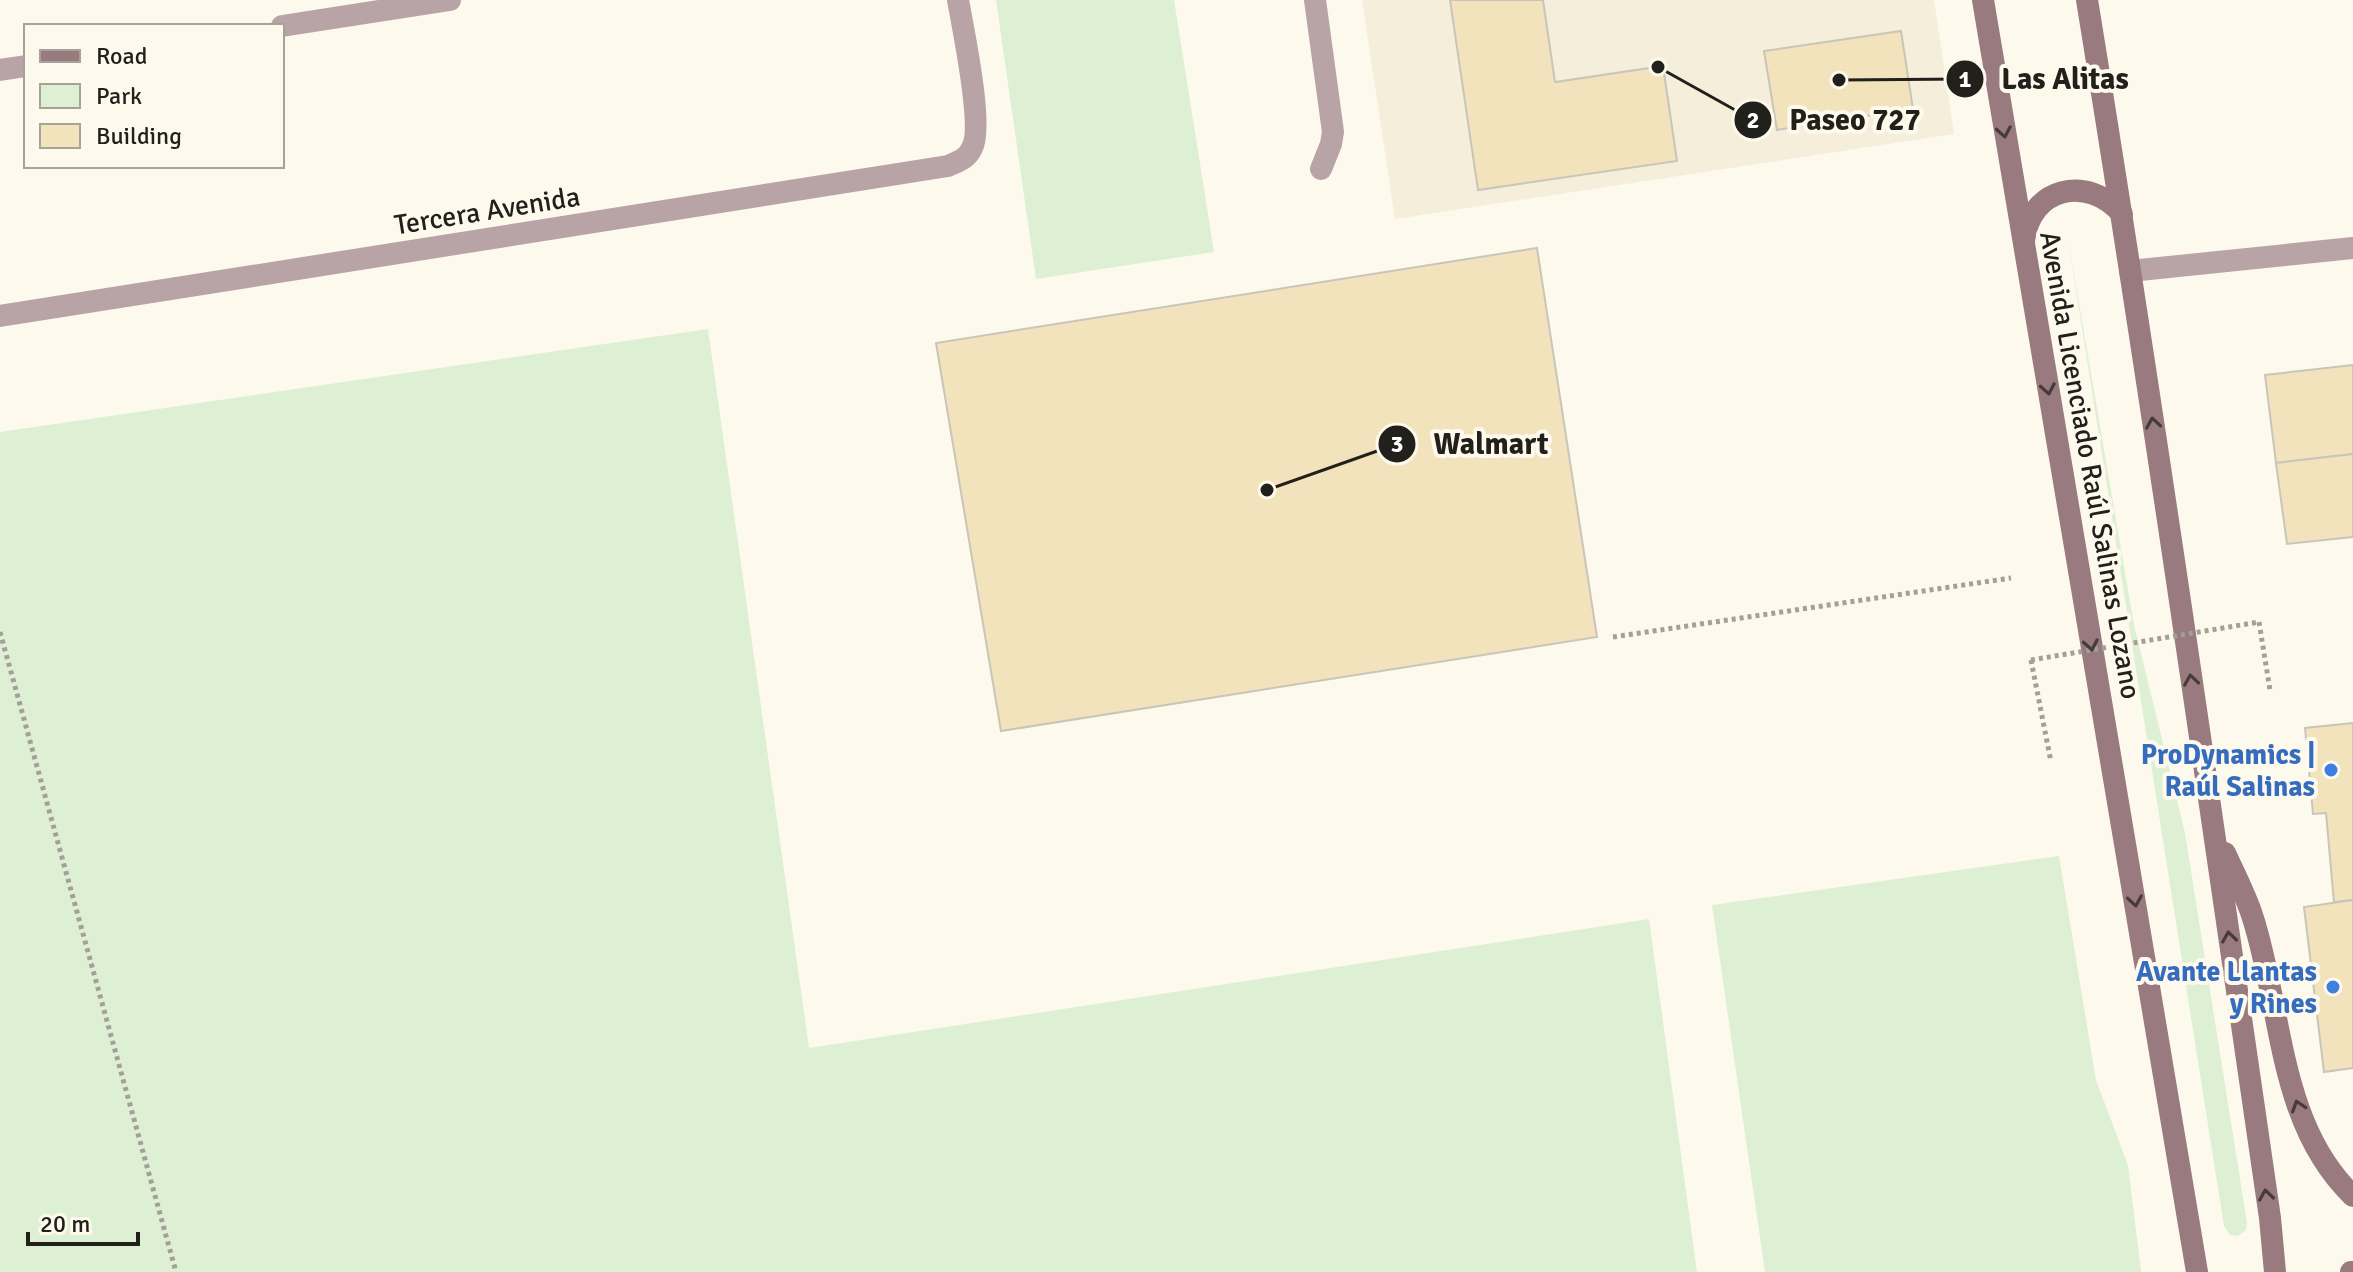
<svg xmlns="http://www.w3.org/2000/svg" width="2353" height="1272" viewBox="0 0 2353 1272" font-family="Signika,sans-serif">
	<style>
		.built { fill: #f5eedb }
		.green { fill: #def0d3 }
		.building { fill: #f2e3bc; stroke: #c9c5ba; stroke-width: 2 }
		.lines { fill: none; stroke-linecap: round; stroke-linejoin: round }
		.path { stroke: #a3a097; stroke-width: 5; stroke-dasharray: 4 4; stroke-linecap: butt }
		.minor { stroke: #b8a4a6; stroke-width: 22 }
		.secondary { stroke: #987a7f; stroke-width: 22 }
		.path-bridge { stroke: #a3a097; stroke-width: 5; stroke-dasharray: 4 4; stroke-linecap: butt }
		.oneway { stroke: #453b39 }
		.shop-dot { fill: #3f7fe0; stroke: #fdf9ed; stroke-width: 3 }
		.labels { text-anchor: middle; stroke-width: 8; stroke-linejoin: round; paint-order: stroke }
		.street-label { font-size: 28px; fill: #21201b; stroke: #fdf9ed }
		.shop-label { font-size: 28px; font-weight: bold; fill: #366cbe; stroke: #fdf9ed; text-anchor: end }
		.leader { fill: none; stroke: #21201b; stroke-width: 3 }
		.callout-dot { fill: #21201b; stroke: #fdf9ed; stroke-width: 3 }
		.mark-label { font-size: 24px; text-anchor: middle; font-weight: bold; fill: #fff }
		.callout-label { font-size: 30px; text-anchor: middle; font-weight: bold; fill: #21201b; stroke: #fdf9ed; stroke-width: 8; stroke-linejoin: round; paint-order: stroke }
	</style>
	<rect width="100%" height="100%" fill="#fdf9ed"/>
	<polygon class="built" points="1362,0 1934,0 1954,134 1395,219"/>
	<g class="green">
		<polygon points="996,0 1174,0 1214,252 1036,279"/>
		<polygon points="2067,233 2134,625 2185,833 2247,1223 2246,1230 2238,1236 2230,1235 2224,1226"/>
		<polygon points="708,329 809,1048 1649,919 1697,1272 0,1272 0,432"/>
		<polygon points="2059,856 2096,1080 2128,1165 2141,1272 1765,1272 1712,905"/>
	</g>
	<g class="building">
		<polygon points="1450,0 1543,0 1555,82 1663,66 1677,161 1478,190"/>
		<polygon points="1901,31 1913,109 1777,130 1764,51"/>
		<polygon points="1537,248 1597,637 1001,731 936,343"/>
		<polygon points="2353,365 2353,454 2276,463 2265,375"/>
		<polygon points="2353,454 2353,537 2287,544 2276,463"/>
		<polygon points="2353,723 2353,900 2334,902 2326,813 2313,814 2305,728"/>
		<polygon points="2353,900 2353,1068 2324,1072 2304,907"/>
	</g>
	<g class="lines">
		<g class="path">
			<polyline points="2259,622 2270,690"/>
			<polyline points="0,632 176,1272"/>
			<polyline points="1613,637 2011,578"/>
			<polyline points="2031,660 2051,762"/>
		</g>
		<g class="minor">
			<polyline points="1315,0 1333,132 1331,144 1321,169"/>
			<polyline points="282,26 450,0"/>
			<polyline points="0,70 26,66"/>
			<polyline points="2130,271 2353,248"/>
			<path d="M0 316 948 166C959 161 967 159 972 148 984 127 963 29 958 0"/>
		</g>
		<g class="secondary">
			<polyline points="1983,0 2197,1272"/>
			<path d="M2087 0C2153 405 2211 812 2270 1218L2275 1272"/>
			<path d="M2024 241C2030 187 2088 174 2122 214"/>
			<path d="M2225 853C2234 873 2245 894 2252 915 2283 1009 2277 1123 2353 1196"/>
			<polyline points="2351,1272 2353,1272"/>
		</g>
		<polyline class="path-bridge" points="2031,660 2259,622"/>
	</g>
	<defs><path id="oneway-chevron" d="M-2-3.5L2.5 0L-2 3.5" fill="none" stroke-width="1.6" stroke-linecap="round" stroke-linejoin="round" transform="scale(2)"/></defs>
	<g class="oneway">
		<use href="#oneway-chevron" transform="translate(2004 132) rotate(80)"/>
		<use href="#oneway-chevron" transform="translate(2048 389) rotate(80)"/>
		<use href="#oneway-chevron" transform="translate(2153 423) rotate(-99)"/>
		<use href="#oneway-chevron" transform="translate(2091 645) rotate(80)"/>
		<use href="#oneway-chevron" transform="translate(2191 680) rotate(-99)"/>
		<use href="#oneway-chevron" transform="translate(2135 901) rotate(81)"/>
		<use href="#oneway-chevron" transform="translate(2229 937) rotate(-98)"/>
		<use href="#oneway-chevron" transform="translate(2298 1106) rotate(-108)"/>
		<use href="#oneway-chevron" transform="translate(2266 1195) rotate(-98)"/>
	</g>
	<g class="shop-dot">
		<circle cx="2331" cy="770" r="8"/>
		<circle cx="2333" cy="987" r="8"/>
	</g>
	<g class="labels">
		<g class="street-label">
			<text transform="translate(487 210) rotate(-9)" y="10">Tercera Avenida</text>
			<text transform="translate(2091 465) rotate(80)" y="10">Avenida Licenciado Raúl Salinas Lozano</text>
		</g>
		<g class="shop-label">
			<text x="2315" y="764">ProDynamics |<tspan x="2315" dy="32">Raúl Salinas</tspan></text>
			<text x="2317" y="981">Avante Llantas<tspan x="2317" dy="32">y Rines</tspan></text>
		</g>
	</g>
	<path class="leader" d="M1839 80L1965 79M1658 67L1753 120M1267 490L1397 444"/>
	<g class="callout-dot">
		<circle cx="1839" cy="80" r="8"/>
		<circle cx="1658" cy="67" r="8"/>
		<circle cx="1267" cy="490" r="8"/>
		<circle cx="1965" cy="79" r="20"/>
		<circle cx="1753" cy="120" r="20"/>
		<circle cx="1397" cy="444" r="20"/>
	</g>
	<g class="mark-label">
		<text x="1965" y="87">1</text>
		<text x="1753" y="128">2</text>
		<text x="1397" y="452">3</text>
	</g>
	<g class="callout-label">
		<text x="2065" y="89">Las Alitas</text>
		<text x="1855" y="130">Paseo 727</text>
		<text x="1491" y="454">Walmart</text>
	</g>
	<rect x="24" y="24" width="260" height="144" fill="#fdf9ed" stroke="#a5a299" stroke-width="2"/>
	<rect x="40" y="50" width="40" height="12" fill="#987a7f" stroke="#a5a299" stroke-width="2"/>
	<text x="96" y="64" font-size="24" fill="#21201b">Road</text>
	<rect x="40" y="84" width="40" height="24" fill="#def0d3" stroke="#a5a299" stroke-width="2"/>
	<text x="96" y="104" font-size="24" fill="#21201b">Park</text>
	<rect x="40" y="124" width="40" height="24" fill="#f2e3bc" stroke="#a5a299" stroke-width="2"/>
	<text x="96" y="144" font-size="24" fill="#21201b">Building</text>
	<path d="M28 1232v12h110v-12" fill="none" stroke="#21201b" stroke-width="4"/>
	<text x="40" y="1232" font-size="24" fill="#21201b" stroke="#fdf9ed" stroke-width="6" paint-order="stroke">20 m</text>
</svg>
